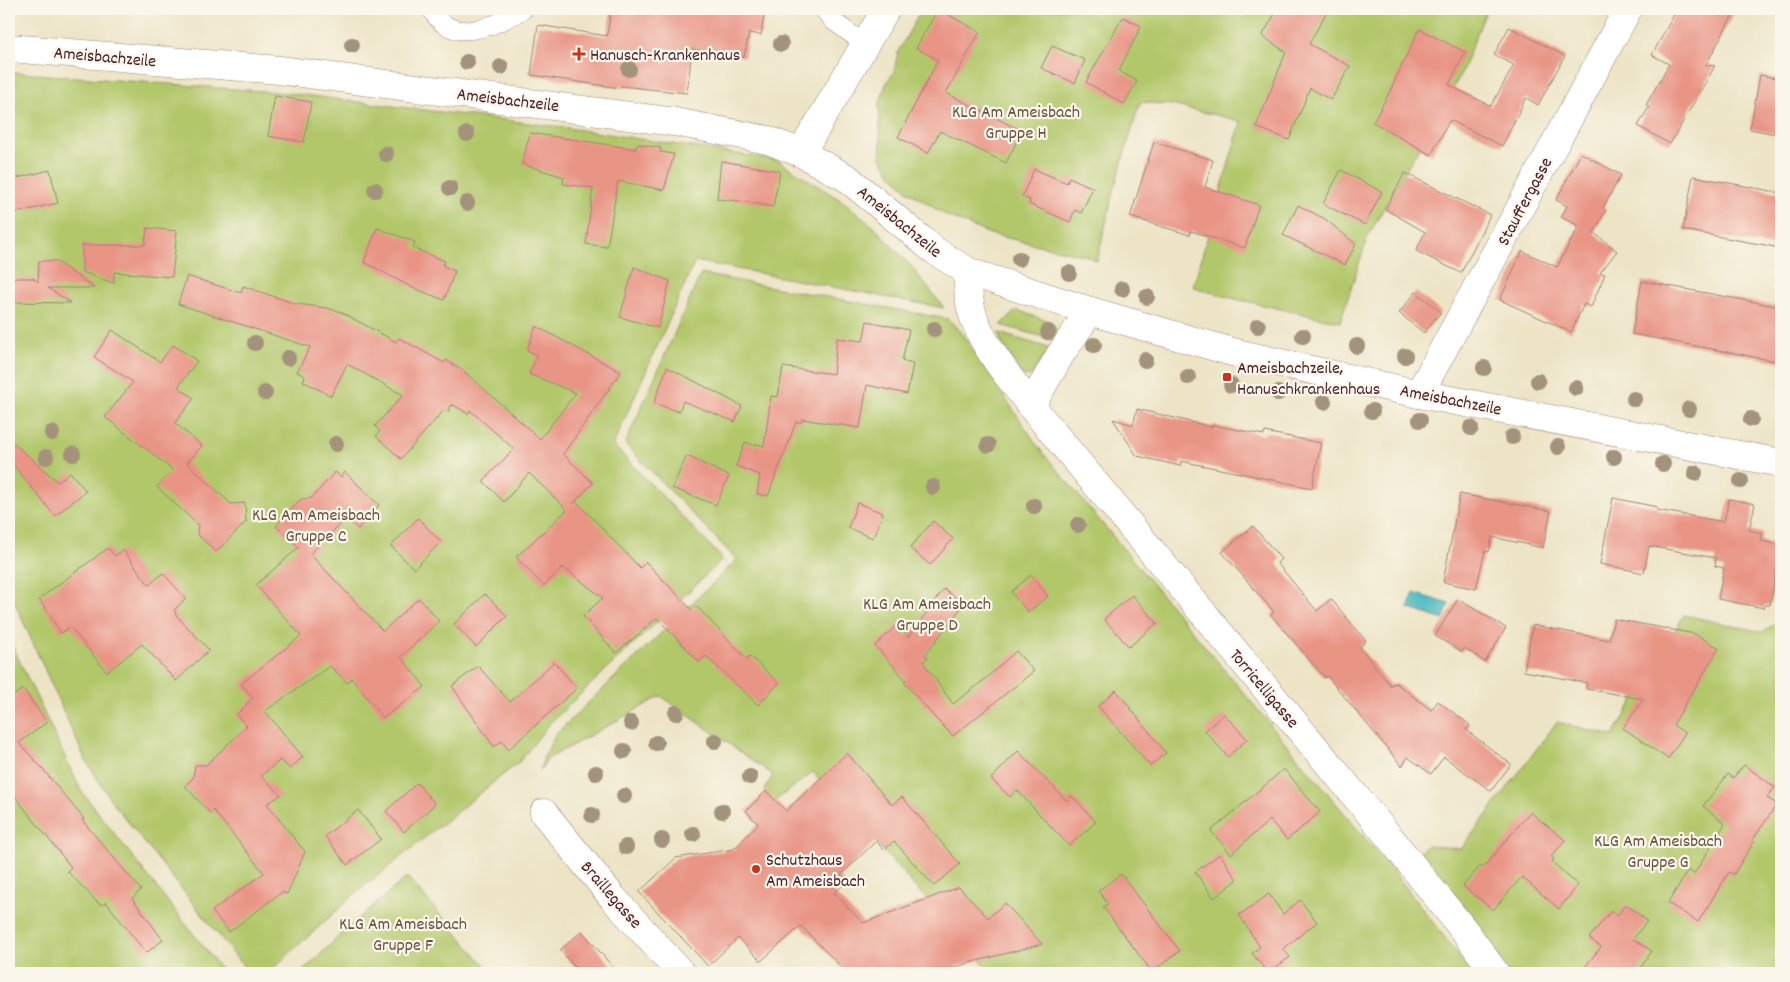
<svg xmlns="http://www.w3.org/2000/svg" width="1790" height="982" viewBox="0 0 1790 982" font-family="Dekko,sans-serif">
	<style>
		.green { fill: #b2c76b; stroke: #7e734b }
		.water { fill: #47b7bf; stroke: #486b75 }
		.building { fill: #e99586 }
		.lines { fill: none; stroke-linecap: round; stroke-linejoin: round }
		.service-casing { stroke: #9c8278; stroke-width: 19 }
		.minor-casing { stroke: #9c8278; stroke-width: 29 }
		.tertiary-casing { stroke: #9c8278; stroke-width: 29 }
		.service { stroke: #fff; stroke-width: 18 }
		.minor { stroke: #fff; stroke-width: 28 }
		.tertiary { stroke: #fff; stroke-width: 28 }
		.tree { fill: #a4937b }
		.poi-dot { fill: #c8321e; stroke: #fbf7ec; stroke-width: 2 }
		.labels { text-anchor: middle; stroke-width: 4.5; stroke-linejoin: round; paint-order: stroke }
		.poi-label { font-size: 18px; fill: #4a1f2b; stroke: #fbf7ec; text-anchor: start }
		.street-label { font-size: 18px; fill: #4a1f2b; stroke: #fbf7ec }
		.park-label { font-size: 18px; fill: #69513e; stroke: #fbf7ec }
	</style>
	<rect width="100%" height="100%" fill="#fbf7ec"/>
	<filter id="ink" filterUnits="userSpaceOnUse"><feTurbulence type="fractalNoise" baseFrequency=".02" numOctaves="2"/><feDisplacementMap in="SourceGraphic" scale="10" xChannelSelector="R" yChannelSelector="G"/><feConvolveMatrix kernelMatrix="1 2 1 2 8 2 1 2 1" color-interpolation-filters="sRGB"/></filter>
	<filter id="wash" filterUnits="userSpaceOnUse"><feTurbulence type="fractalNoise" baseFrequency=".0096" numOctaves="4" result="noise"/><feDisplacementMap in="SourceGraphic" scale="20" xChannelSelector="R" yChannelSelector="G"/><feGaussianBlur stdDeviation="1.12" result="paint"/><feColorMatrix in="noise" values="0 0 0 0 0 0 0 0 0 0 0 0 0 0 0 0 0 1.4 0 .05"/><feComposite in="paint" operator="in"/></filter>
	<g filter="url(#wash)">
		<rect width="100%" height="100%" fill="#ede4c6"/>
		<g class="green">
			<polygon points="922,9 1487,9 1460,76 1368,236 1340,322 1231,298 1193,287 1241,121 1172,105 1140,102 1114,189 1097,261 1087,256 990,234 947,216 908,191 892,175 881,157 879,105 886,84 894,71 898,52"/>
			<polygon points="9,72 288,93 568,128 777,160 848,205 876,229 910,265 944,308 695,261 613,445 723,559 550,723 520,761 356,893 268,973 249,973 112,802 85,759 9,590"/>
			<polygon points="701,274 948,319 960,331 1039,448 1401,881 1472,973 992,973 813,772 775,801 764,790 773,775 661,696 546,760 540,771 544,757 556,734 737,560 625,444"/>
			<polygon points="1016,310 1051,322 1057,330 1054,340 1001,325"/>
			<polygon points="999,333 1049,348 1033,374 1030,377 1023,376 1001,342"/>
			<polygon points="1781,597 1781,973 1509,973 1473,917 1419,853 1427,845 1461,849 1557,722 1613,736 1684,615 1763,632 1776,623"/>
			<polygon points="9,639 81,791 224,973 9,973"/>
			<polygon points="407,877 492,973 301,973 352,924"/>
		</g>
		<polygon class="water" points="1414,593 1449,604 1443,620 1408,608"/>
		<g id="blocks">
			<g class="building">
				<polygon points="611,9 765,9 761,35 749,33 744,57 692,49 687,93 620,86 620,88 531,75 538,25 607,36"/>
				<polygon points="938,9 980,32 946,93 1022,131 1006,163 940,131 928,153 898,137 938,60 916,48"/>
				<polygon points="1278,9 1328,9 1309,44 1350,66 1331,100 1310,88 1289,140 1256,127 1286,52 1262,36"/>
				<polygon points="1677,9 1736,9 1706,65 1715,66 1670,144 1638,126 1649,107 1646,105 1669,64 1652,55"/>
				<polygon points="1123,17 1141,26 1119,71 1137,81 1124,104 1086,82"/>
				<polygon points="1509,27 1565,56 1538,105 1526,98 1502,146 1450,120 1431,155 1373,122 1389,93 1419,29 1465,52 1449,85 1491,106 1514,65 1494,55"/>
				<polygon points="1052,46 1085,60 1075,83 1041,68"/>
				<polygon points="1760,75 1781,79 1781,135 1750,129"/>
				<polygon points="275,96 311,102 304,142 268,136"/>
				<polygon points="530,133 636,149 637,144 661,148 660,152 674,154 664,190 618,181 607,247 586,244 593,188 563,184 564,177 522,164"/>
				<polygon points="1154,142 1213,160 1205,187 1259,205 1245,248 1191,231 1190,235 1130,217"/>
				<polygon points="1581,153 1621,175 1603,208 1606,210 1594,233 1617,251 1600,273 1605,274 1591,307 1584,304 1571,332 1500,300 1522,251 1557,267 1579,226 1561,217 1567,206 1556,200"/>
				<polygon points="721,161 780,171 773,207 749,202 717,199"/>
				<polygon points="1034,169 1067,183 1069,177 1093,188 1081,213 1075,210 1070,222 1029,204 1030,200 1022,197"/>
				<polygon points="50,170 58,203 15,213 9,180"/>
				<polygon points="1341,170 1382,192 1365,225 1323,204"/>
				<polygon points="1405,173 1490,215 1461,273 1416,251 1425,232 1385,209"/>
				<polygon points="1693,176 1781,193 1781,248 1683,230"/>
				<polygon points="1298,205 1325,219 1356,244 1345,265 1283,235"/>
				<polygon points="147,228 177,231 172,277 114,272 114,283 82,272 82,245 145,245"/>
				<polygon points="377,228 415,242 413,248 445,261 443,266 455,271 444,300 411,287 364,262"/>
				<polygon points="39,261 56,261 94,288 48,288 71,303 11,302 12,278 33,278 38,282"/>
				<polygon points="634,267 670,281 658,328 620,317"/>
				<polygon points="187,276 241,293 243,286 296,304 327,308 341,312 396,342 399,338 444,363 446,360 466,373 540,439 576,393 529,374 537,355 527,350 536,326 621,372 563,454 593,483 573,504 576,501 640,568 646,562 692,610 696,606 747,659 750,656 779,683 758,705 706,656 699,662 657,618 616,653 583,616 603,598 563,567 544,586 516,557 567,510 529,473 504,502 483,481 514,449 470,410 468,414 452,404 448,412 444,410 401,459 376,436 380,431 375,426 403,395 347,364 331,396 303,381 305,376 297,372 310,347 178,304"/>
				<polygon points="1642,281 1781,307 1781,362 1632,334"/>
				<polygon points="1416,292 1441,312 1424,333 1399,313"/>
				<polygon points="867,321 909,330 902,361 913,364 907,394 867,385 860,428 802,419 802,422 796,422 768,496 757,494 760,475 736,466 745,442 756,446 757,444 764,446 771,396 778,397 783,367 833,374 837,338 863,341"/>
				<polygon points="112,330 160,362 173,345 197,361 178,387 194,398 175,423 202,446 187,463 231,504 245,503 246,522 216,552 197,534 198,525 157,487 173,470 105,417 133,382 94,357"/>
				<polygon points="667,367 742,406 735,422 683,401 679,412 654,403"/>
				<polygon points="1137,409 1212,427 1213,425 1264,435 1265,432 1321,443 1312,488 1181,461 1180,466 1137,456 1113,419 1133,425"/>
				<polygon points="11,441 58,482 70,472 86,491 55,516 9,460 9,444"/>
				<polygon points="687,456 729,476 716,505 672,488"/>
				<polygon points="335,472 341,477 345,472 379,505 358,529 347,520 345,522 343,521 310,554 383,631 419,598 439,621 401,657 425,687 383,718 352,678 347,683 330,666 265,711 303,757 290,769 280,760 261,776 281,795 267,804 305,852 287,894 282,892 229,932 212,911 264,873 213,810 210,813 185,786 193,778 195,765 206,765 247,726 236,715 253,698 241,684 301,636 256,585 299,547 276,526 301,499 312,498"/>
				<polygon points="1460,494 1551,511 1543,548 1492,537 1489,552 1485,551 1476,589 1443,582"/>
				<polygon points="1613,498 1657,507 1657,510 1724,522 1729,499 1755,504 1749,530 1763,533 1761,541 1781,545 1770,605 1765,605 1764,608 1718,599 1724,568 1715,566 1716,558 1649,546 1644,573 1600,564"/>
				<polygon points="857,503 883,513 873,538 848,528"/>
				<polygon points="418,518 441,542 414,569 391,546"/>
				<polygon points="933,521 953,539 930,565 910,548"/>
				<polygon points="1253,526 1281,559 1277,563 1317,611 1331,599 1366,641 1360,647 1390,685 1396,683 1431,710 1438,701 1470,725 1466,730 1511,764 1491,791 1444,757 1431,774 1408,757 1402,766 1327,676 1325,678 1271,615 1274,612 1222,552"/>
				<polygon points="108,548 115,556 123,550 149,585 163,573 186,599 174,610 176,613 175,614 209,650 176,681 142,644 107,672 70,627 61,633 39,599"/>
				<polygon points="1031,575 1048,596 1028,612 1011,592"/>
				<polygon points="944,589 964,604 925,655 928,658 923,662 953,704 983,681 1016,651 1034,671 953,736 936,719 904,682 906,680 875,646 897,625 908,637"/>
				<polygon points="485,594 507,616 476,647 454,624"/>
				<polygon points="1132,595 1157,623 1129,647 1104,619"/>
				<polygon points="1458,599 1506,628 1485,662 1464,648 1462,652 1435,636"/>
				<polygon points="1614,619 1695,634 1719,648 1673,725 1685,733 1668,759 1623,728 1644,699 1586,689 1587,683 1524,671 1533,625 1609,640"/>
				<polygon points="554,662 577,688 508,750 502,741 494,747 452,686 478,666 510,702"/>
				<polygon points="23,689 47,722 19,743 40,766 84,819 82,820 141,890 132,898 163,940 146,953 106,902 102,905 97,902 67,871 71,867 9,789 9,699"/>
				<polygon points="1116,690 1166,753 1150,766 1098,706"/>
				<polygon points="1224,714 1247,739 1228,757 1205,731"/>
				<polygon points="1018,751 1067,801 1072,796 1096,822 1069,846 1017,790 1010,797 991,779"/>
				<polygon points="847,753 892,805 902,797 960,864 934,886 894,841 884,850 876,841 839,877 845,883 834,893 863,923 959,887 988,918 1005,903 1042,944 931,973 847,973 801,926 761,961 738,938 708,966 639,892 676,858 734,849 758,824 746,811 766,791 786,811"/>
				<polygon points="1744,765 1775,787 1767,798 1777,804 1752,841 1754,842 1733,875 1729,872 1698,922 1668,903 1688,870 1694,874 1725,824 1703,806 1728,774 1733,778"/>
				<polygon points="1284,769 1320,812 1287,840 1270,820 1231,854 1211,831"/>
				<polygon points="417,783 435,804 404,832 386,811"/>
				<polygon points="358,810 381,839 347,865 325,836"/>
				<polygon points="1530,812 1565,840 1551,857 1554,859 1552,862 1578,885 1559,909 1522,877 1493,910 1463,886 1480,866 1483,868"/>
				<polygon points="1220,854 1237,880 1214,898 1195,872"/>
				<polygon points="1121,874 1180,951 1152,972 1103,907 1108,904 1098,891"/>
				<polygon points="1269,894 1283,914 1300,900 1317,922 1283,949 1290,957 1268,973 1252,953 1260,947 1239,915"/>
				<polygon points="1626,904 1647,921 1633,939 1652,951 1637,973 1580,973 1601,947 1589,938 1611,911 1617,916"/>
				<polygon points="582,931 618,973 580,973 560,950"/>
			</g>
		</g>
	</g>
	<g filter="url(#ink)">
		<use href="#blocks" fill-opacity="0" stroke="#9c8278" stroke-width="1"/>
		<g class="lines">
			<defs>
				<g id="service">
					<path d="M431 9C451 47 496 26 524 9"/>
					<polyline points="823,9 833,21 865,44"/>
				</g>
				<g id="minor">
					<polyline points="801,153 886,9"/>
					<polyline points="1419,394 1628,9"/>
					<polyline points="544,813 613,898 681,973"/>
				</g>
				<g id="tertiary">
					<polyline points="9,48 279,70 675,122 768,140 801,153 847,178 935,251 969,272 1090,311 1236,353 1419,394 1781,463"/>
					<path d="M969 272C961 324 1002 367 1031 406L1391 839 1467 934 1495 973"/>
					<polyline points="1031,406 1060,355 1090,311"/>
				</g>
			</defs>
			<use href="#service" class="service-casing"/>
			<use href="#minor" class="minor-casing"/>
			<use href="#tertiary" class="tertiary-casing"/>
			<use href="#service" class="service"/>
			<use href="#minor" class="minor"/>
			<use href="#tertiary" class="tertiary"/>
		</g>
		<g class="tree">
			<circle cx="781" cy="44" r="8"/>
			<circle cx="352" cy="45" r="8"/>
			<circle cx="467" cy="62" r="8"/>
			<circle cx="501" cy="67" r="8"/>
			<circle cx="629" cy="69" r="8"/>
			<circle cx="467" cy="134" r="8"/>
			<circle cx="386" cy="154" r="8"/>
			<circle cx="450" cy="188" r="8"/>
			<circle cx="375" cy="190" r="8"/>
			<circle cx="467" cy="203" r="8"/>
			<circle cx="1019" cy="259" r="8"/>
			<circle cx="1069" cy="273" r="8"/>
			<circle cx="1122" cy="289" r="8"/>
			<circle cx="1147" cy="297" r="8"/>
			<circle cx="1258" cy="326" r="8"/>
			<circle cx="934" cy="329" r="8"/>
			<circle cx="1048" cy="332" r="8"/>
			<circle cx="1303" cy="336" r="8"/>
			<circle cx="255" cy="343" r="8"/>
			<circle cx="1094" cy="345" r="8"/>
			<circle cx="1357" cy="346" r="8"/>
			<circle cx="1405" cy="356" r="8"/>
			<circle cx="288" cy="358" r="8"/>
			<circle cx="1145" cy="360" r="8"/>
			<circle cx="1484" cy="368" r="8"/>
			<circle cx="1188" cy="377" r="8"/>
			<circle cx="1538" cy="381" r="8"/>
			<circle cx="1231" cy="385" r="8"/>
			<circle cx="1576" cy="388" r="8"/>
			<circle cx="265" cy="393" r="8"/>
			<circle cx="1278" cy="393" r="8"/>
			<circle cx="1634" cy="399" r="8"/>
			<circle cx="1324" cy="402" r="8"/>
			<circle cx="1689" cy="409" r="8"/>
			<circle cx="1372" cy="411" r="8"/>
			<circle cx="1751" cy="419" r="8"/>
			<circle cx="1420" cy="420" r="8"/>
			<circle cx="1471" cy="428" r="8"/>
			<circle cx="52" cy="433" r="8"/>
			<circle cx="1512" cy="437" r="8"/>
			<circle cx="336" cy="444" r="8"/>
			<circle cx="988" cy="445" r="8"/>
			<circle cx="1558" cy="447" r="8"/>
			<circle cx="73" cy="454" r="8"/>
			<circle cx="46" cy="457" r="8"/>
			<circle cx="1614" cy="457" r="8"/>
			<circle cx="1663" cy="464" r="8"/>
			<circle cx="1695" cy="473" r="8"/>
			<circle cx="1741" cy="481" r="8"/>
			<circle cx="933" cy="487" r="8"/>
			<circle cx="1034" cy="506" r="8"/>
			<circle cx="1078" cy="525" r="8"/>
			<circle cx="676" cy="713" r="8"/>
			<circle cx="631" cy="723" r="8"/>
			<circle cx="715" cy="741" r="8"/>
			<circle cx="656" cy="743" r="8"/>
			<circle cx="624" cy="751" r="8"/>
			<circle cx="596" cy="773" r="8"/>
			<circle cx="750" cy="777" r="8"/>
			<circle cx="624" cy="796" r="8"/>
			<circle cx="722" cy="811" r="8"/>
			<circle cx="592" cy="815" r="8"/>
			<circle cx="693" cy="834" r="8"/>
			<circle cx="662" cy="840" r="8"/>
			<circle cx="626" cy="847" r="8"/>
		</g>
	</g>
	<g class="poi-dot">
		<path d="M576.5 46.5h5v5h5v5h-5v5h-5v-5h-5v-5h5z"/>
		<rect x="1222" y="372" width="10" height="10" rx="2.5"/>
		<circle cx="756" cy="869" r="5"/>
	</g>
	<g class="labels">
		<g class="poi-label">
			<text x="590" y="60">Hanusch-Krankenhaus</text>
			<text x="1237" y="373">Ameisbachzeile,<tspan x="1237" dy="21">Hanuschkrankenhaus</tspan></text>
			<text x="766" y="865">Schutzhaus<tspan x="766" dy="21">Am Ameisbach</tspan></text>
		</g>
		<g class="street-label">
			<text transform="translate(105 56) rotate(5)" y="6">Ameisbachzeile</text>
			<text transform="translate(508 99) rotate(7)" y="6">Ameisbachzeile</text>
			<text transform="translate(1524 201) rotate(-62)" y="6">Stauffergasse</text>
			<text transform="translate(900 221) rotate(39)" y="6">Ameisbachzeile</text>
			<text transform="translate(1451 399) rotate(11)" y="6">Ameisbachzeile</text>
			<text transform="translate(1265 688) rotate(50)" y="6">Torricelligasse</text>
			<text transform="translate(612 894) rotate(49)" y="6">Braillegasse</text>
		</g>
		<g class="park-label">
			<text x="1016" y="117">KLG Am Ameisbach<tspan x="1016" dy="21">Gruppe H</tspan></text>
			<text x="316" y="520">KLG Am Ameisbach<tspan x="316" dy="21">Gruppe C</tspan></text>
			<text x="927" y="609">KLG Am Ameisbach<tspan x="927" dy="21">Gruppe D</tspan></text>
			<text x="1658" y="846">KLG Am Ameisbach<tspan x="1658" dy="21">Gruppe G</tspan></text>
			<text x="403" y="929">KLG Am Ameisbach<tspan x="403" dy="21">Gruppe F</tspan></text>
		</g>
	</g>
	<rect width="1790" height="982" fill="none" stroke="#fbf7ec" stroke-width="30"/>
</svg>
